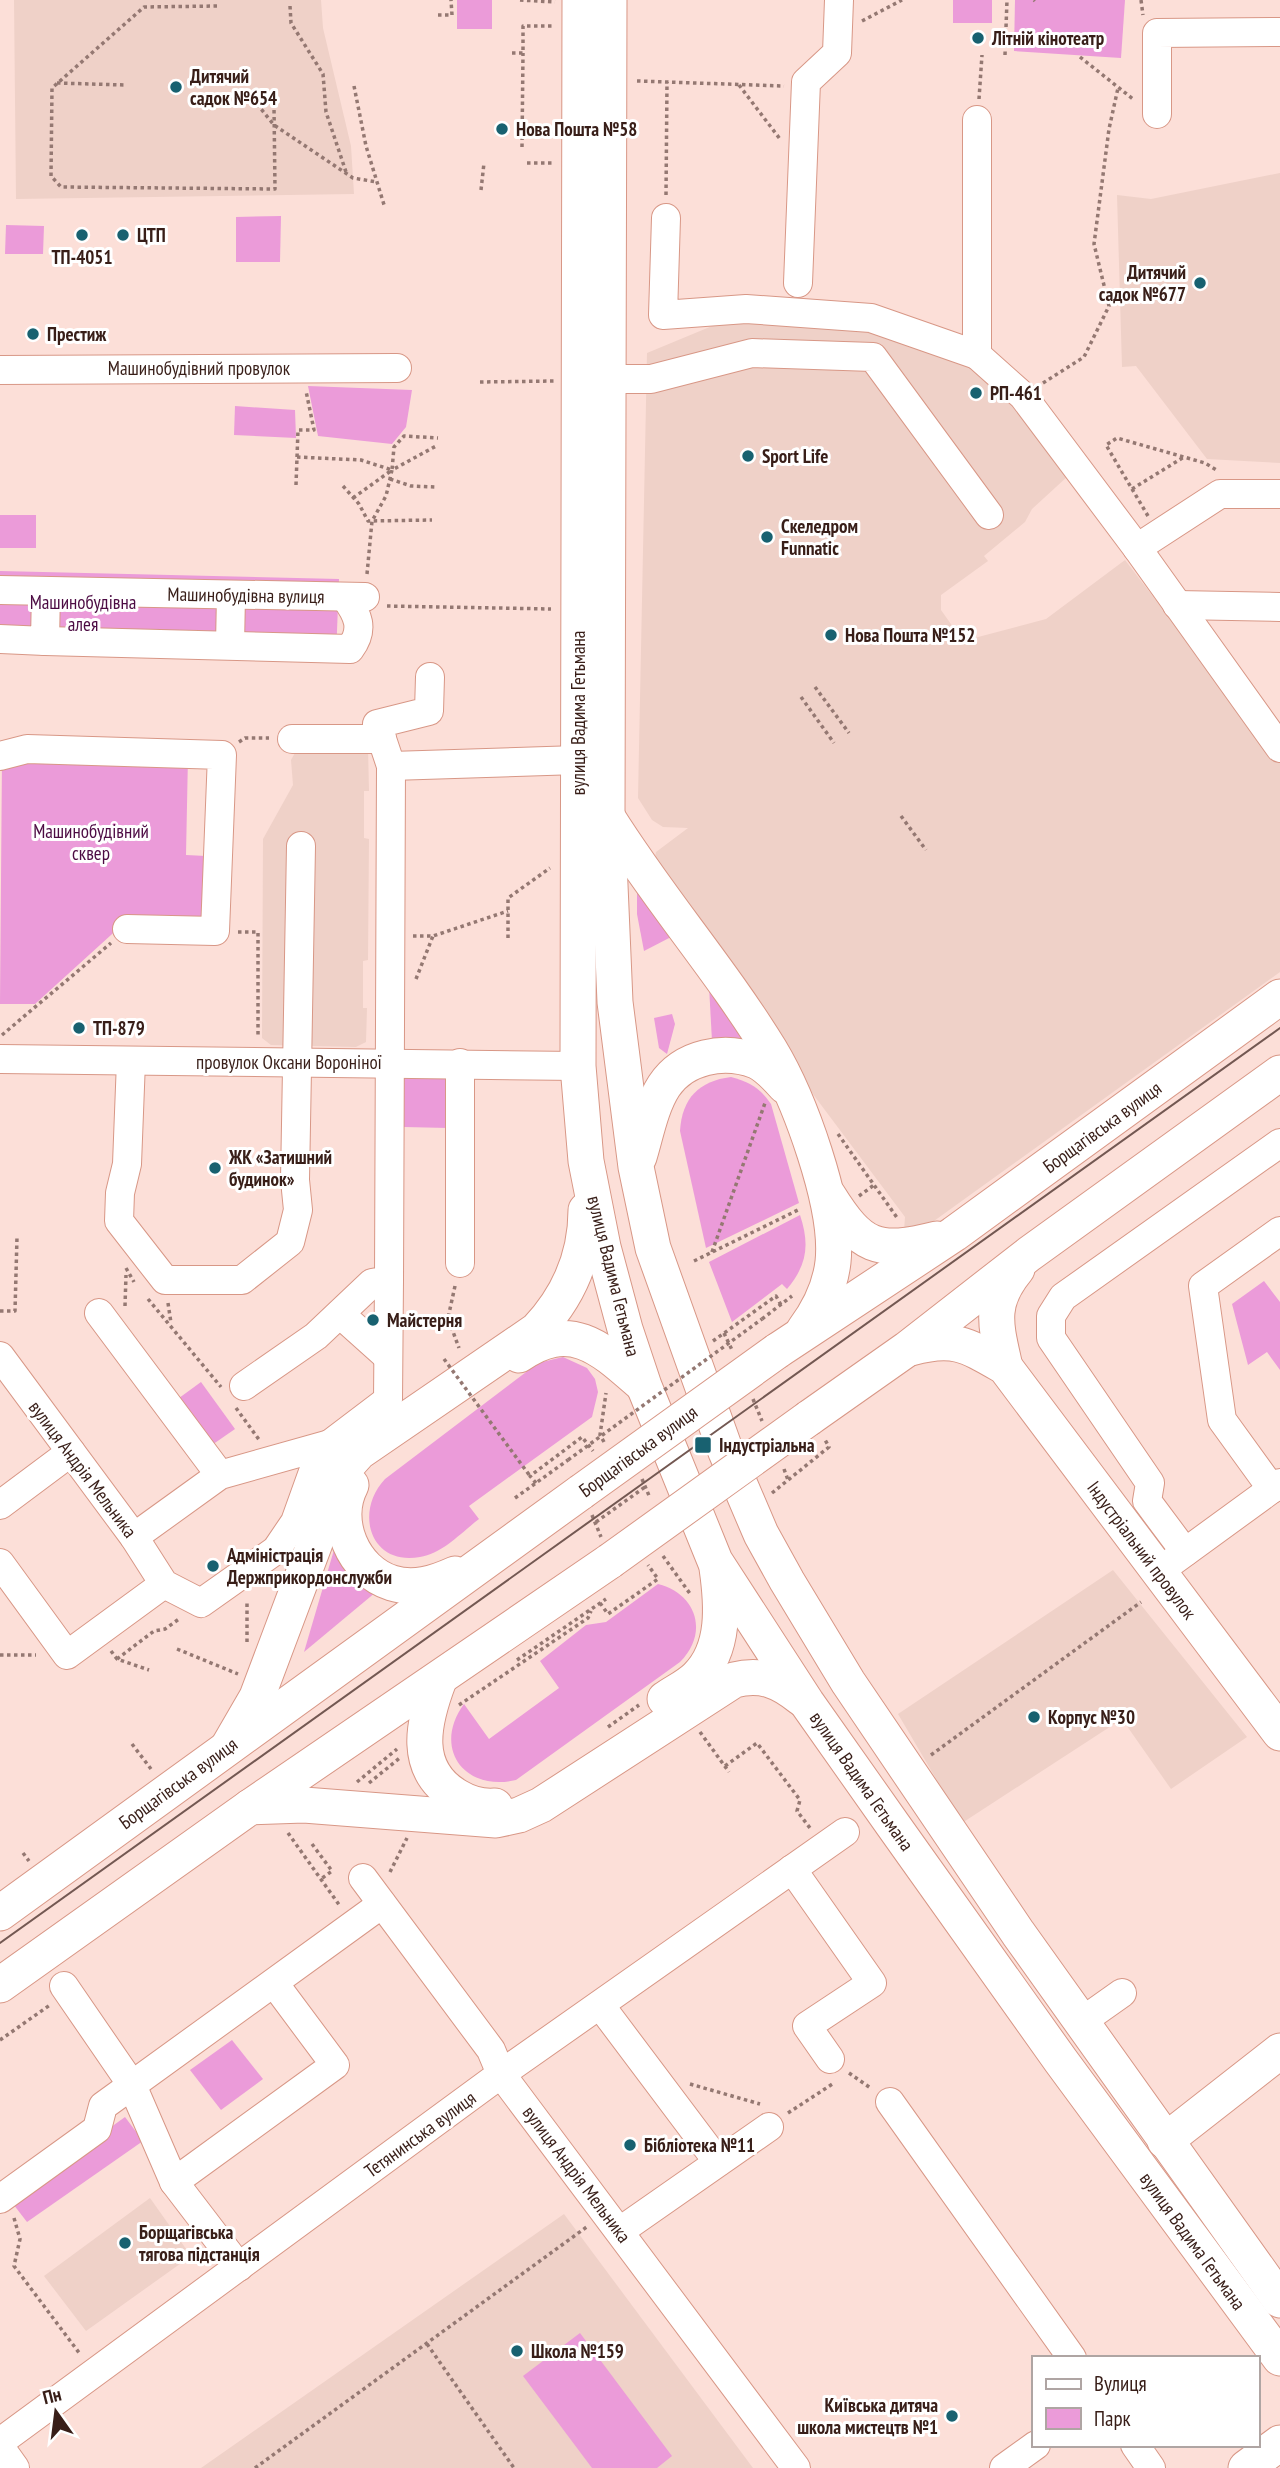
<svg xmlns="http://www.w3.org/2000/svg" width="1280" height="2468" viewBox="0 0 1280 2468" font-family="'PT Sans Narrow',sans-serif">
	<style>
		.built { fill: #efd1c8 }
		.green { fill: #eb9bd9 }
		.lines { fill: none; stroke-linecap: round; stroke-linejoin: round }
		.minor-casing { stroke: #d89786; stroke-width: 30 }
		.major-casing { stroke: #d89786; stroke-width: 37 }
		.path { stroke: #947872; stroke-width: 3.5; stroke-dasharray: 3.5 3.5; stroke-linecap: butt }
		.minor { stroke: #fff; stroke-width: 28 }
		.major { stroke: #fff; stroke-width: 35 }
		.tram { stroke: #735852; stroke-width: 2 }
		.major-bridge-casing { stroke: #d89786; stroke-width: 37; stroke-linecap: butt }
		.path-bridge { stroke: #947872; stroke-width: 3.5; stroke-dasharray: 3.5 3.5; stroke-linecap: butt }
		.major-bridge { stroke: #fff; stroke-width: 35 }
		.poi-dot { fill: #186170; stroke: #fff; stroke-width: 2.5 }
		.labels { text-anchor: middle; stroke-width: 6; stroke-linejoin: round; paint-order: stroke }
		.poi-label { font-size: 19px; font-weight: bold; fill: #381e18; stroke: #fff; text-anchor: start }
		.street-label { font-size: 19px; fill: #381e18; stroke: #fff }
		.park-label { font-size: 19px; fill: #4c0b43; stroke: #fff }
	</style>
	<rect width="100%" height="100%" fill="#fcdfd8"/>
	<g class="built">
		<polygon points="14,0 321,0 323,28 351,146 354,194 16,199"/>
		<polygon points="1280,173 1280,463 1207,459 1136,366 1122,367 1117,195 1151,199"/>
		<polygon points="741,314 806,315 943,346 1007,391 1068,476 1032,509 1025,522 984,556 988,561 941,595 941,610 963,641 1046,619 1125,560 1280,762 1280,972 927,1226 904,1231 905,1217 735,990 653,868 656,852 688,828 663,827 652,820 638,798 647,353"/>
		<polygon points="368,747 369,791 364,791 364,838 369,839 368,960 363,961 363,1008 367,1008 366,1042 356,1047 271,1045 262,1038 263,839 293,785 291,760 296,751"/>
		<polygon points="1113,1570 1247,1737 1171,1789 1122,1719 962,1823 898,1714"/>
		<polygon points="150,2198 191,2256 86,2331 44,2276"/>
		<polygon points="564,2214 753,2468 201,2468"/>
	</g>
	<g class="green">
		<rect x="457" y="0" width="35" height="29"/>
		<rect x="953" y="0" width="39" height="23"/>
		<polygon points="1015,0 1125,0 1121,58 1014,51"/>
		<polygon points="281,216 280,262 236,262 236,217"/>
		<polygon points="6,225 44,226 43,254 5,254"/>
		<polygon points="308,386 412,390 406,427 392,444 318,436"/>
		<polygon points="235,406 295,410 296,438 234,435"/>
		<rect x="0" y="515" width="36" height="33"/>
		<polygon points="0,571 339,579 336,657 0,651"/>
		<polygon points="188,756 186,855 206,856 206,926 122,925 35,1004 0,1004 2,757"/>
		<polygon points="637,885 673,936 644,951 637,914"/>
		<polygon points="709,986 752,1048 712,1041"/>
		<polygon points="672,1014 675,1024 667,1054 659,1048 654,1018"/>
		<polygon points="404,1077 448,1078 448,1128 404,1127"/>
		<path d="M731 1077C750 1082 760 1088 771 1104L799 1203 706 1248 680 1131C682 1098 699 1081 731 1077Z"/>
		<path d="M800 1215C810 1245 807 1265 787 1289L782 1284 732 1322 709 1262Z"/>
		<polygon points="1264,1281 1280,1302 1280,1370 1267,1352 1248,1365 1232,1304"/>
		<path d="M563 1357 587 1368 595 1379 598 1392 592 1417 469 1506 479 1519C462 1532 442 1554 420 1557 370 1566 354 1512 385 1479L538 1363Z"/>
		<polygon points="201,1382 235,1429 209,1447 175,1401"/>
		<polygon points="336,1543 376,1592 304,1652"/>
		<path d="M658 1584C697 1594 709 1633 680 1662L516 1780C464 1792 432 1748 464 1704L489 1739 559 1688 540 1661 586 1625 606 1622Z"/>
		<polygon points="232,2040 263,2079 221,2110 190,2070"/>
		<polygon points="125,2117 143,2141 27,2222 10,2200"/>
		<polygon points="580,2333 672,2456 657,2468 592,2468 523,2376"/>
	</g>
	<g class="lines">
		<defs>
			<g id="minor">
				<polyline points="1157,114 1157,33 1280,32"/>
				<polyline points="977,120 977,355 1023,396 1137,548 1280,748"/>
				<polyline points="666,218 663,315 746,309 871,318 977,355"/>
				<polyline points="798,283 806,82 837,53 839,0"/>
				<polyline points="0,370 397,368"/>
				<polyline points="608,379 651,379 752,353 873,357 989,515"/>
				<polyline points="1137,548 1220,494 1280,494"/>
				<polyline points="0,590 365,597"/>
				<polyline points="1177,605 1280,607"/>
				<polyline points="0,639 45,641 46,591"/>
				<path d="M45 641 350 649C365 629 358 615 345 597"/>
				<polyline points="230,645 231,595"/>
				<polyline points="292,739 382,739"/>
				<polyline points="0,756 27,749 222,755 215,931 127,929"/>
				<polyline points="391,766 578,760"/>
				<polyline points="0,1059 578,1066"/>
				<polyline points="131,1061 127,1164 120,1193 119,1221 165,1280 242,1280 290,1242 298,1210 295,1180 301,846"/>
				<polyline points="460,1063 460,1263"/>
				<polyline points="99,1313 220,1475"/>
				<polyline points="340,1314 388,1357"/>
				<polyline points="0,1356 134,1537 164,1584 201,1603 276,1550 295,1522 314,1469 330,1444 388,1400 389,1280"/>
				<polyline points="244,1386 316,1336 372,1283 389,1280 391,766 377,724 429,711 430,677"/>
				<polyline points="1272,1489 1222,1420 1203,1286 1280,1231"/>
				<polyline points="0,1505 71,1452"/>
				<polyline points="134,1537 220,1475 330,1444"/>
				<polyline points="1185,1552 1147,1501 1150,1483 1051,1338 1051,1316 1063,1297 1280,1143"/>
				<polyline points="0,1563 67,1655 164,1584"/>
				<polyline points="1169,1564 1280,1483"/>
				<polyline points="792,1869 872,1983 807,2026 830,2059"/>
				<polyline points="363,1878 491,2050 501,2074 796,2468"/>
				<polyline points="64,1986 132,2085 174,2182"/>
				<polyline points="600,2005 718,2162"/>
				<polyline points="1081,2022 1122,1993"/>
				<polyline points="890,2102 1072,2358"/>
				<polyline points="0,2199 97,2129 103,2106 382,1904"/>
				<polyline points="620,2231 769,2127"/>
				<polyline points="239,2267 174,2182 335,2065 274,1983"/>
				<polyline points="0,2442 501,2074 845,1832"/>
				<polyline points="1135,2445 1151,2468"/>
				<polyline points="0,2447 15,2468"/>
				<polyline points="1004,2468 1036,2445"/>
			</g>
			<g id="major">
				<polyline points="580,0 578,1066 586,1161 603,1247 625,1329 644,1386 715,1561 807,1703 893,1825 1061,2061 1280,2358"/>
				<polyline points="609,0 607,815 615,1002 636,1167 653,1248 726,1452 761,1534 787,1581 848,1682 1018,1933 1280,2300"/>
				<path d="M608 818C658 898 721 970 770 1050 799 1098 839 1206 833 1262 830 1288 819 1310 804 1330"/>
				<path d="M639 1157C646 1134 651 1106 664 1086 684 1056 724 1049 756 1061 767 1066 777 1077 785 1086"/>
				<path d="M828 1195C861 1248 877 1254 937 1239"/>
				<path d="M911 1348C954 1336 967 1345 1005 1367L1280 1733"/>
				<polyline points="777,1351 954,1234 1280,997"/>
				<path d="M519 1355C572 1318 603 1350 643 1385"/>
				<path d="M1005 1367C996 1326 988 1304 1017 1269"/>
				<polyline points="809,1418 907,1349 1029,1254 1280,1073"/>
				<path d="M351 1485C332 1521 353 1571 392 1583 414 1590 435 1583 455 1574"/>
				<path d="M439 1680C423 1722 411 1770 458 1797 468 1803 482 1807 495 1806"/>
				<path d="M665 1699C675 1692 688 1686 697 1677 726 1649 722 1603 717 1568"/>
				<path d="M228 1747 257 1697 342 1471 359 1452 537 1330C569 1296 586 1257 586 1210"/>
				<path d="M250 1807 304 1805 496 1820 519 1815 541 1805 734 1680C762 1673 780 1681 801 1698"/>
				<polyline points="0,1913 581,1492"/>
				<polyline points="0,1985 250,1807 610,1561"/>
				<polyline points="1165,2141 1280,2051"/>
				<polyline points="1246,2468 1280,2443"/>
			</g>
		</defs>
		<use href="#minor" class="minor-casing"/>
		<use href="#major" class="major-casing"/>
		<g class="path">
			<polyline points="520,0 555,2"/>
			<polyline points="1034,0 1035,1"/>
			<polyline points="1141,0 1143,15"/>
			<polyline points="217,6 144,7 52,88 51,176 61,187 275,189 274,107"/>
			<polyline points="290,6 291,23 323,74 326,112 346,172"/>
			<polyline points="438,15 452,15 451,0"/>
			<polyline points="862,21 902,0"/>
			<polyline points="512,53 523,53 523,26 553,26"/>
			<polyline points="1005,55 1007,0"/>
			<polyline points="1080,57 1133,99"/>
			<polyline points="637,81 784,86"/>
			<polyline points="57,83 125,85"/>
			<polyline points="739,85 780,139"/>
			<polyline points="354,86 366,146 385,208"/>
			<polyline points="979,99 982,55"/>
			<polyline points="257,104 274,125 353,178 377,182"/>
			<polyline points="517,131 553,132"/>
			<polyline points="522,147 523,53"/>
			<polyline points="527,163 553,163"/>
			<polyline points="481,190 484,163"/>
			<polyline points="666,195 667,82"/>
			<polyline points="480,382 555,381"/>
			<polyline points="1043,383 1084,357 1109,306 1094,244 1109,129 1118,88"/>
			<polyline points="297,457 361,460 392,470"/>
			<polyline points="390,479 411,486 435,487"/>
			<polyline points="296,485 298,430 314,430 306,391"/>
			<polyline points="343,486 359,504 368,521 432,520"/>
			<polyline points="1132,489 1184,457"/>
			<polyline points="353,498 392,470 394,447 404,436 438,438"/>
			<polyline points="1148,516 1106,445 1117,438 1205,463 1218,471"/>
			<polyline points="367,574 372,521 386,496 392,470 438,445"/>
			<polyline points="387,606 551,609"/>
			<polyline points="815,687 849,733"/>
			<polyline points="801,697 834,743"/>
			<polyline points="239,742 245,738 269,738"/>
			<polyline points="901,816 926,850"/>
			<polyline points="238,932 258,932 258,1038"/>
			<polyline points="413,936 433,936 508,911"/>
			<polyline points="508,938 508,898 550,868"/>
			<polyline points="416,979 433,936"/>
			<polyline points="2,1035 111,943"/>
			<polyline points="838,1134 898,1219"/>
			<polyline points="859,1196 874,1185"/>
			<polyline points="712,1252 765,1103"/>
			<polyline points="694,1261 800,1209"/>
			<polyline points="126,1268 134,1282"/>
			<polyline points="455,1286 448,1318 459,1348"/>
			<polyline points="148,1299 221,1387"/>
			<polyline points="168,1303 171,1323"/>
			<polyline points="125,1306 126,1275"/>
			<polyline points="0,1311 15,1311 17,1237"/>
			<polyline points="762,1319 792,1296"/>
			<polyline points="724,1333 732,1350"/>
			<polyline points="713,1341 776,1296 781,1305"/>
			<polyline points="753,1399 762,1421"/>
			<polyline points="236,1408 260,1441"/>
			<polyline points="604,1442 600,1435 606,1393"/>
			<polyline points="784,1469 788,1480"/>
			<polyline points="642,1479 650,1498"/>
			<polyline points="536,1483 530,1476 582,1437 593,1451"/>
			<polyline points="772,1493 829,1447 824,1438"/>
			<polyline points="515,1498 568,1460"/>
			<polyline points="592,1515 601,1537"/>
			<polyline points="596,1522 645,1487"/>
			<polyline points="663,1556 691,1595"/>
			<polyline points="600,1603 608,1614 658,1579 648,1565"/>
			<polyline points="247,1642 247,1601"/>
			<polyline points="177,1649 238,1674"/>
			<polyline points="111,1651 117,1659 149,1670"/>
			<polyline points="0,1655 36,1655"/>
			<polyline points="117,1659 154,1631 165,1629 179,1619"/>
			<polyline points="517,1660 606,1599"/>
			<polyline points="459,1705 588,1618 591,1611"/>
			<polyline points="608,1727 639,1705"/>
			<polyline points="700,1732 729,1772"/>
			<polyline points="132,1744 151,1769"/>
			<polyline points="931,1755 1141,1602"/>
			<polyline points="725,1766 757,1743 800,1800 797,1811 810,1828"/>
			<polyline points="357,1782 397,1749"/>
			<polyline points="369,1783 401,1757"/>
			<polyline points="288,1833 340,1906"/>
			<polyline points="312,1844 332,1871 321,1879"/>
			<polyline points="23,1853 29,1861"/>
			<polyline points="390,1872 407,1838"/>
			<polyline points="0,2040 50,2005"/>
			<polyline points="849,2073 872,2089"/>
			<polyline points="690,2084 760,2104"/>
			<polyline points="788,2113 834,2083"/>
			<polyline points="14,2218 20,2239 14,2266 80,2354"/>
			<polyline points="427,2344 514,2468"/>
			<polyline points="255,2468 588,2226"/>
		</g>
		<use href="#minor" class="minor"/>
		<use href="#major" class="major"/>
		<polyline class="tram" points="0,1943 1280,1028"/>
		<defs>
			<g id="major-bridge">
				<polyline points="581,1492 777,1351"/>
				<polyline points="610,1561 809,1418"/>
			</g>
		</defs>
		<use href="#major-bridge" class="major-bridge-casing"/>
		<g class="path-bridge">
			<polyline points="444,1359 530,1476"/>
			<polyline points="568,1460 762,1319"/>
		</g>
		<use href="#major-bridge" class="major-bridge"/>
	</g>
	<g class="poi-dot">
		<circle cx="978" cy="38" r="7"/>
		<circle cx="176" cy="87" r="7"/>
		<circle cx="502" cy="129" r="7"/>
		<circle cx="82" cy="235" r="7"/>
		<circle cx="123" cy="235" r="7"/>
		<circle cx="1200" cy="283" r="7"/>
		<circle cx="33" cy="334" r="7"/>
		<circle cx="976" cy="393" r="7"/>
		<circle cx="748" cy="456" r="7"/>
		<circle cx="767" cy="537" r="7"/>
		<circle cx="831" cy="635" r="7"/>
		<circle cx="79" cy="1028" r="7"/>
		<circle cx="215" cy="1168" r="7"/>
		<circle cx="373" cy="1320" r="7"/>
		<rect x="694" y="1436" width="18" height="18" rx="3.5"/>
		<circle cx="213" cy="1566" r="7"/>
		<circle cx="1034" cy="1717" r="7"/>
		<circle cx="630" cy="2145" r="7"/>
		<circle cx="125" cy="2243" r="7"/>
		<circle cx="517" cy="2351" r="7"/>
		<circle cx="952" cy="2416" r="7"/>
	</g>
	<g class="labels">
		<g class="poi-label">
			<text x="992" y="45">Літній кінотеатр</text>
			<text x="190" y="83">Дитячий<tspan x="190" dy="22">садок №654</tspan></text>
			<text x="516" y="136">Нова Пошта №58</text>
			<text x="137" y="242">ЦТП</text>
			<text x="82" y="264" text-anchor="middle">ТП-4051</text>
			<text x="1186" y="279" text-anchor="end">Дитячий<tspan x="1186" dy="22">садок №677</tspan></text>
			<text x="47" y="341">Престиж</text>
			<text x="990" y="400">РП-461</text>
			<text x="762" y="463">Sport Life</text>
			<text x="781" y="533">Скеледром<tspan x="781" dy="22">Funnatic</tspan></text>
			<text x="845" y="642">Нова Пошта №152</text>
			<text x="93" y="1035">ТП-879</text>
			<text x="229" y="1164">ЖК «Затишний<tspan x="229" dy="22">будинок»</tspan></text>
			<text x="387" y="1327">Майстерня</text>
			<text x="719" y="1452">Індустріальна</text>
			<text x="227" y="1562">Адміністрація<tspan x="227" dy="22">Держприкордонслужби</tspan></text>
			<text x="1048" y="1724">Корпус №30</text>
			<text x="644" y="2152">Бібліотека №11</text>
			<text x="139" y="2239">Борщагівська<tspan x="139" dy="22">тягова підстанція</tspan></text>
			<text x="531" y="2358">Школа №159</text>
			<text x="938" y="2412" text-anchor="end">Київська дитяча<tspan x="938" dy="22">школа мистецтв №1</tspan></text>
		</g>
		<g class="street-label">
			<text x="199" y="375">Машинобудівний провулок</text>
			<text transform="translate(246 595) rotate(1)" y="7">Машинобудівна вулиця</text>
			<text transform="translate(578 713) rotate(-90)" y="7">вулиця Вадима Гетьмана</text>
			<text x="289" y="1069">провулок Оксани Вороніної</text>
			<text transform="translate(1102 1127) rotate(-36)" y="7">Борщагівська вулиця</text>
			<text transform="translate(614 1276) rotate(76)" y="7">вулиця Вадима Гетьмана</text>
			<text transform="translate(638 1451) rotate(-36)" y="7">Борщагівська вулиця</text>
			<text transform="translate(83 1469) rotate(53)" y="7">вулиця Андрія Мельника</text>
			<text transform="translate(1142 1550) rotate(53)" y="7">Індустріальний провулок</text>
			<text transform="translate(862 1781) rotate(55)" y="7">вулиця Вадима Гетьмана</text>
			<text transform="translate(178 1783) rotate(-36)" y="7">Борщагівська вулиця</text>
			<text transform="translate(420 2134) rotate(-36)" y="7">Тетянинська вулиця</text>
			<text transform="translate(577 2174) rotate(53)" y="7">вулиця Андрія Мельника</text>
			<text transform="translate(1193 2241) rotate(54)" y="7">вулиця Вадима Гетьмана</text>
		</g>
		<g class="park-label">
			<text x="83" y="609">Машинобудівна<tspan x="83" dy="22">алея</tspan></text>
			<text x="91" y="838">Машинобудівний<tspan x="91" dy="22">сквер</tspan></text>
		</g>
	</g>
	<rect x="1032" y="2356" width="228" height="91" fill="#ffffff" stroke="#afa5a3" stroke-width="2"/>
	<rect x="1046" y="2379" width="35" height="10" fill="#ffffff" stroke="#afa5a3" stroke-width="2"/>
	<text x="1094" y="2391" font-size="21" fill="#381e18">Вулиця</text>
	<rect x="1046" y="2408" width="35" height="21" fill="#eb9bd9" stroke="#afa5a3" stroke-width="2"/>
	<text x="1094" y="2426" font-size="21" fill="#381e18">Парк</text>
	<g transform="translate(56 2412) rotate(346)" stroke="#ffffff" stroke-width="5" paint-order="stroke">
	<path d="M0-5L12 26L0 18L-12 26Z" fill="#381e18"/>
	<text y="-10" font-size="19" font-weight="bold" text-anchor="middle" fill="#381e18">Пн</text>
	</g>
</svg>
